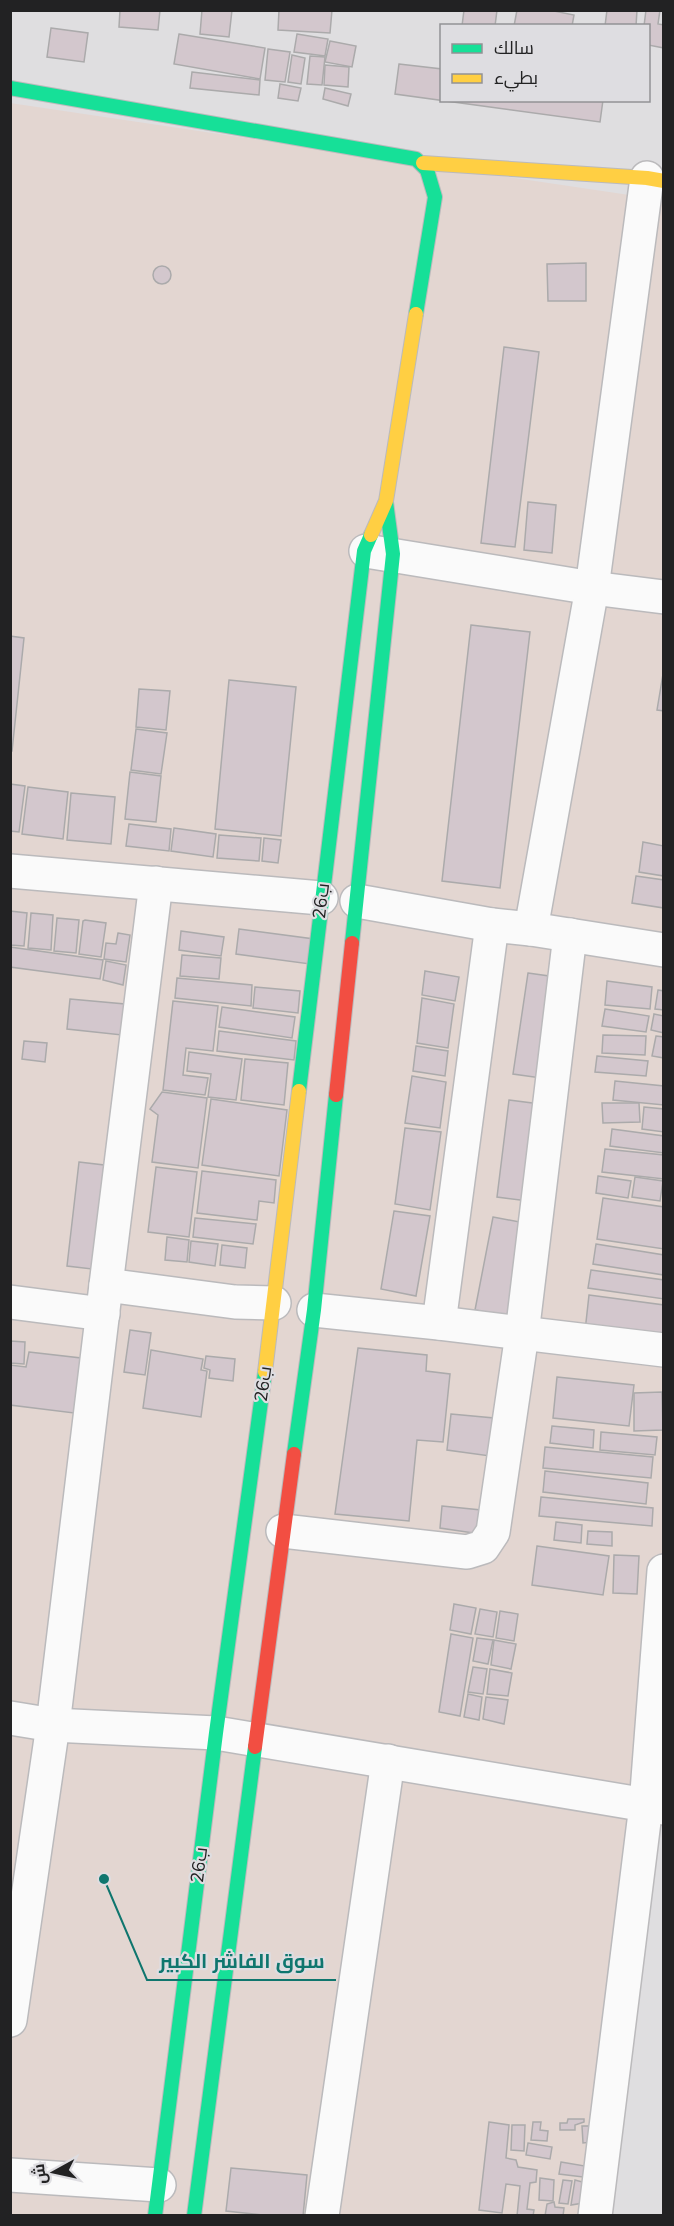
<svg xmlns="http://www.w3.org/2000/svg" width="674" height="2226" viewBox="0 0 674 2226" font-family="'Nunito Sans',Cairo,sans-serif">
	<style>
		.commercial { fill: #e3d6d1 }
		.building { fill: #d3c7cd; stroke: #abaaab; stroke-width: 1.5 }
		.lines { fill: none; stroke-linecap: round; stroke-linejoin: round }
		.street-casing { stroke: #bbbabc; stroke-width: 36 }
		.fast-casing { stroke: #bbbabc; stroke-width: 16 }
		.slow-casing { stroke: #bbbabc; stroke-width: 16 }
		.jam-casing { stroke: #bbbabc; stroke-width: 16 }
		.street { stroke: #fafafa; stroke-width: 33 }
		.fast { stroke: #16e098; stroke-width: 14 }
		.slow { stroke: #ffcf43; stroke-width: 14 }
		.jam { stroke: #f24e42; stroke-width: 14 }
		.labels { text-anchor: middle; stroke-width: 4.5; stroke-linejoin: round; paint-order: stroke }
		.street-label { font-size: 18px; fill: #222223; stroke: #dedde1 }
		.leader { fill: none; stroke: #0f766e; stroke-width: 2 }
		.callout-dot { fill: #0f766e; stroke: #dedde1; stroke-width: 2 }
		.callout-label { font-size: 20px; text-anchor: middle; font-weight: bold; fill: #0f766e; stroke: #dedde1; stroke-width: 4.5; stroke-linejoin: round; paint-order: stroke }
	</style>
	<rect width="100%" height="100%" fill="#dfdee0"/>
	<polygon class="commercial" points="10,103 663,200 664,1688 596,2215 11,2215"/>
	<g class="building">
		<polygon points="120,10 160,10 158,30 119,27"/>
		<polygon points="202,10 232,10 229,37 200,34"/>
		<polygon points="279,10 332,10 330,33 278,30"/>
		<polygon points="464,10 497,10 495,26 462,26"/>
		<polygon points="517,10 549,10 574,15 572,26 514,26"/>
		<polygon points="607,10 637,10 636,26 605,26"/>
		<polygon points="646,10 660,10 658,24 664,25 664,48 648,45 648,26 644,26"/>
		<polygon points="51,28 88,33 84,62 47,57"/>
		<polygon points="179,34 265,48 260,79 174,64"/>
		<polygon points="297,34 328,39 325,56 294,52"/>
		<polygon points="330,41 356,46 352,67 325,62"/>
		<polygon points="268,49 290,52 285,82 265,80"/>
		<polygon points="292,55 305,58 301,84 288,82"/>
		<polygon points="310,56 325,57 322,85 307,84"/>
		<polygon points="399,64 442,69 442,100 603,100 600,122 395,94"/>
		<polygon points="325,65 349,67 348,87 324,85"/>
		<polygon points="192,72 260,80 259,95 190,88"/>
		<polygon points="280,84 301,88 298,101 278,98"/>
		<polygon points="325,88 351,94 348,106 323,99"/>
		<polygon points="586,263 586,301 548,301 547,264"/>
		<circle cx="162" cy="275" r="9"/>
		<polygon points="504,347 539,352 515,547 481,543"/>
		<polygon points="528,502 556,505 552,553 524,550"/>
		<polygon points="471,625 530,632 500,888 442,881"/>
		<polygon points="10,636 24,638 12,751 10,751"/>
		<polygon points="664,668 664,711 657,710"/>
		<polygon points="229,680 296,687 281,836 215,829"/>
		<polygon points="139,689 170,691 166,730 136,727"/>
		<polygon points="136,729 167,733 161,774 131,770"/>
		<polygon points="130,772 161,776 156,822 125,819"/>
		<polygon points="10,784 25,786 19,832 10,831"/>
		<polygon points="28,787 68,792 63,839 22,834"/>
		<polygon points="71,793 115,797 111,844 67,840"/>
		<polygon points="129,824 171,829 169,851 126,846"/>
		<polygon points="174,828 216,834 213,857 171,851"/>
		<polygon points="219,835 261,838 259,861 217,858"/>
		<polygon points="264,838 281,840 278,863 262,861"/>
		<polygon points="643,842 664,846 664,876 639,872"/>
		<polygon points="636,876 664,880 664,908 632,903"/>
		<polygon points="10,911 27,913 24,946 10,945"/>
		<polygon points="31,913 53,915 51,950 28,948"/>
		<polygon points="57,918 79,920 76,953 54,951"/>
		<polygon points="85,920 106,923 101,957 79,954 83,921"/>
		<polygon points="239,929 314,939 310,964 236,954"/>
		<polygon points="181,931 224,937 221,956 179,950"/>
		<polygon points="118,933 130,935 126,962 104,959 106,943 116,944"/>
		<polygon points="10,947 103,960 100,979 10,967"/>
		<polygon points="182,955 221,958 219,979 180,976"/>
		<polygon points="106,961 126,965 123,985 103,980"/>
		<polygon points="425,971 459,977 455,1001 422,995"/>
		<polygon points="528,973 556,977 541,1078 513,1074"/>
		<polygon points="177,978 252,985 251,1006 175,998"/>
		<polygon points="607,981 652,987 650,1009 605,1005"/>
		<polygon points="255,987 300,991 298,1013 253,1008"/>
		<polygon points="658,990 664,991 664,1010 655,1009"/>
		<polygon points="422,998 454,1004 448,1048 417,1043"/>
		<polygon points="70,999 125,1004 122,1035 67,1029"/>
		<polygon points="173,1001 218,1006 213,1051 186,1048 183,1075 208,1078 205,1095 163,1090"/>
		<polygon points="222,1007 295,1017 292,1038 219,1027"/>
		<polygon points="605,1009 649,1016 646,1032 602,1026"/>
		<polygon points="654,1014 664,1016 664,1033 651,1030"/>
		<polygon points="219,1031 296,1041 294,1060 217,1051"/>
		<polygon points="603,1035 646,1036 645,1055 602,1053"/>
		<polygon points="656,1036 664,1037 664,1058 652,1056"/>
		<polygon points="24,1041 47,1043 45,1062 22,1059"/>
		<polygon points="416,1046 448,1051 445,1076 413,1071"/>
		<polygon points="189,1052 242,1059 236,1100 208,1097 211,1074 187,1071"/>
		<polygon points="597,1056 648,1061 646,1076 595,1072"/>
		<polygon points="245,1059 288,1063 284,1105 241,1100"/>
		<polygon points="412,1076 446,1082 440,1128 405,1123"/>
		<polygon points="615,1081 664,1086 664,1105 613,1100"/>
		<polygon points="162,1092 207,1098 198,1168 152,1162 158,1115 150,1109"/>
		<polygon points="211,1099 287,1110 279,1176 202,1165"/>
		<polygon points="509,1100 540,1104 528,1201 497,1197"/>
		<polygon points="602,1103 639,1103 640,1122 603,1123"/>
		<polygon points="644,1107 664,1109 664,1132 642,1129"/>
		<polygon points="405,1128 441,1132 430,1210 395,1204"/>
		<polygon points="612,1129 664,1136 664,1153 610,1146"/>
		<polygon points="605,1149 664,1155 664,1179 602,1172"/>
		<polygon points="79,1162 104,1165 92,1269 67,1266"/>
		<polygon points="156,1167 197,1172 189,1237 148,1232"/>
		<polygon points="202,1171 276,1180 274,1203 259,1201 257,1220 197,1213"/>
		<polygon points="598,1176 631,1181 628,1198 596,1193"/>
		<polygon points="635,1177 663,1181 660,1201 632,1197"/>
		<polygon points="603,1198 664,1207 664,1249 597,1239"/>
		<polygon points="394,1211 430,1216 416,1296 381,1289"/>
		<polygon points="493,1217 525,1223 507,1316 475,1310"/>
		<polygon points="195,1218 256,1224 253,1244 193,1237"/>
		<polygon points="167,1237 189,1240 187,1262 165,1260"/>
		<polygon points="191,1241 218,1244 215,1266 189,1262"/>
		<polygon points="596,1244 664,1255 664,1275 593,1264"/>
		<polygon points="222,1245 247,1248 245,1268 220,1265"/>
		<polygon points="591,1270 664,1280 664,1299 588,1288"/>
		<polygon points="589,1295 664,1305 664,1341 585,1331"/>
		<polygon points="130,1330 151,1333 145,1375 124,1372"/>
		<polygon points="10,1341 25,1342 24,1364 10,1363"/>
		<polygon points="358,1348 427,1355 426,1371 450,1374 443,1442 417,1440 409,1521 335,1514"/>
		<polygon points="151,1350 203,1359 201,1370 207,1371 201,1417 143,1408"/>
		<polygon points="29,1352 81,1358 74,1413 10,1405 10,1365 26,1367"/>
		<polygon points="206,1356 235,1359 233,1381 209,1378 210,1370 204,1368"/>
		<polygon points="557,1377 634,1385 629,1426 553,1418"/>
		<polygon points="662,1392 663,1430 634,1431 634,1393"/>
		<polygon points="451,1414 494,1418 490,1456 447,1450"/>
		<polygon points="552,1426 594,1430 593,1448 550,1443"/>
		<polygon points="601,1432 657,1437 655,1455 600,1450"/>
		<polygon points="545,1447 653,1457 651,1478 543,1468"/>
		<polygon points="545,1471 648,1483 646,1504 543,1492"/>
		<polygon points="541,1497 653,1508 652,1526 539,1516"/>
		<polygon points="442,1506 481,1510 480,1534 440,1528"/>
		<polygon points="556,1522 582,1525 581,1543 554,1540"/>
		<polygon points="588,1531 612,1532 612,1546 587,1544"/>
		<polygon points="537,1546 609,1556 603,1595 532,1585"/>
		<polygon points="614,1555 639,1556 637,1594 613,1593"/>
		<polygon points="454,1604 476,1608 471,1634 450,1630"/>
		<polygon points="480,1609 497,1612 493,1637 475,1634"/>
		<polygon points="500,1611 518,1614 514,1641 496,1638"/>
		<polygon points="451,1634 473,1638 460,1716 439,1712"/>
		<polygon points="477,1638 493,1640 488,1664 473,1661"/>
		<polygon points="494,1640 516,1644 511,1669 491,1665"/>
		<polygon points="473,1667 487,1669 483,1694 468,1692"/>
		<polygon points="490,1669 512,1673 508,1696 487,1694"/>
		<polygon points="468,1694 482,1697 479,1720 464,1717"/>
		<polygon points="486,1697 508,1700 504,1724 483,1719"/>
		<polygon points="568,2119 584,2119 584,2122 575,2125 575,2130 560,2130 560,2123 567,2123"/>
		<polygon points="489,2122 509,2125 506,2158 516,2160 518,2167 537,2170 536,2182 530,2183 527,2209 534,2210 533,2216 517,2216 520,2186 506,2184 502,2213 479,2210"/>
		<polygon points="533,2122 541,2122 540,2130 548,2131 547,2141 531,2140"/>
		<polygon points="512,2125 525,2125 524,2151 511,2150"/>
		<polygon points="582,2126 593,2126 592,2142 583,2143"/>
		<polygon points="528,2143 552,2147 550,2159 526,2155"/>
		<polygon points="561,2162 585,2166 583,2177 559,2174"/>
		<polygon points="231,2168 307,2175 303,2216 271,2216 226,2211"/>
		<polygon points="540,2178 554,2180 553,2201 539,2200"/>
		<polygon points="563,2180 572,2181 568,2204 559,2203"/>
		<polygon points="575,2180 586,2183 583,2203 571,2205"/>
		<polygon points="554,2202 555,2207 564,2208 563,2216 545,2216 547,2204"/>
	</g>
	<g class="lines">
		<defs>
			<g id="street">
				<polyline points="366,551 592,588 664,597"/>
				<polyline points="10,871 321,898"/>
				<polyline points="357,901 492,925 531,929 664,950"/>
				<polyline points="531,929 592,588 647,178"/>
				<polyline points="106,1285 156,883"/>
				<polyline points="10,1302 103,1314"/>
				<polyline points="314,1310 439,1323 664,1350"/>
				<polyline points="439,1323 492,925"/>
				<polyline points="283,1531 467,1552 483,1547 493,1532 522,1334 570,935"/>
				<polyline points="10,1718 53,1725 216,1733 664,1808"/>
				<polyline points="10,2020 53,1725 106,1285 235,1302 274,1303"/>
				<polyline points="10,2175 159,2185"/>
				<polyline points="322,2216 388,1761"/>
				<polyline points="595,2216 646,1805 664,1571"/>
			</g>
			<g id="fast">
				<polyline points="10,88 416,159 427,170 435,197 416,314"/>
				<polyline points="352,943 393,554 386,502"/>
				<path d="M299 1091C320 911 344 731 364 551L371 535"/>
				<polyline points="294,1454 314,1310 336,1095"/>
				<polyline points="155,2216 216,1733 265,1372"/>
				<polyline points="194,2216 255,1747"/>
			</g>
			<g id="slow">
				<polyline points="423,163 647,178 664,181"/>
				<polyline points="371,535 386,501 416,314"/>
				<polyline points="265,1372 299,1091"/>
			</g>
			<g id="jam">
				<polyline points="336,1095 352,943"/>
				<polyline points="255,1747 294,1454"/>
			</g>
		</defs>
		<use href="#street" class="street-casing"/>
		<use href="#fast" class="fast-casing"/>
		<use href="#slow" class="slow-casing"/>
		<use href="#jam" class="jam-casing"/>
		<use href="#street" class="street"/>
		<use href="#fast" class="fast"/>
		<use href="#slow" class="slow"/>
		<use href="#jam" class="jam"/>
	</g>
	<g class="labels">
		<g class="street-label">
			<text transform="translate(321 901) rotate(-83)" y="6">26ب</text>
			<text transform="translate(263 1384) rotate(-82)" y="6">26ب</text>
			<text transform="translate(199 1865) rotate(-83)" y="6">26ب</text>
		</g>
	</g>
	<path class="leader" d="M104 1879L147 1980H336"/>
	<circle class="callout-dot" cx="104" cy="1879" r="6"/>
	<g class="callout-label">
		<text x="242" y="1968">سوق الفاشر الكبير</text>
	</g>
	<rect width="674" height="2226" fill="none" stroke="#222223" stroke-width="24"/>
	<rect x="440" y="24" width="210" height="78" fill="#dedde1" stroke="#939295" stroke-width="1.5"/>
	<rect x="452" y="44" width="30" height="9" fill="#16e098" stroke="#939295" stroke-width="1.5"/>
	<text x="494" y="54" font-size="18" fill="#222223">سالك</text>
	<rect x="452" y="74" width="30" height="9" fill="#ffcf43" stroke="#939295" stroke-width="1.5"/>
	<text x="494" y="84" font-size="18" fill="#222223">بطيء</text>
	<g transform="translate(54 2172) rotate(262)" stroke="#dedde1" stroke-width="4.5" paint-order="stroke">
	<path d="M0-4.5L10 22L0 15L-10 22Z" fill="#222223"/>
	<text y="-9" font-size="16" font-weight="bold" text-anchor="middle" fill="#222223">ش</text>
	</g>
</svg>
